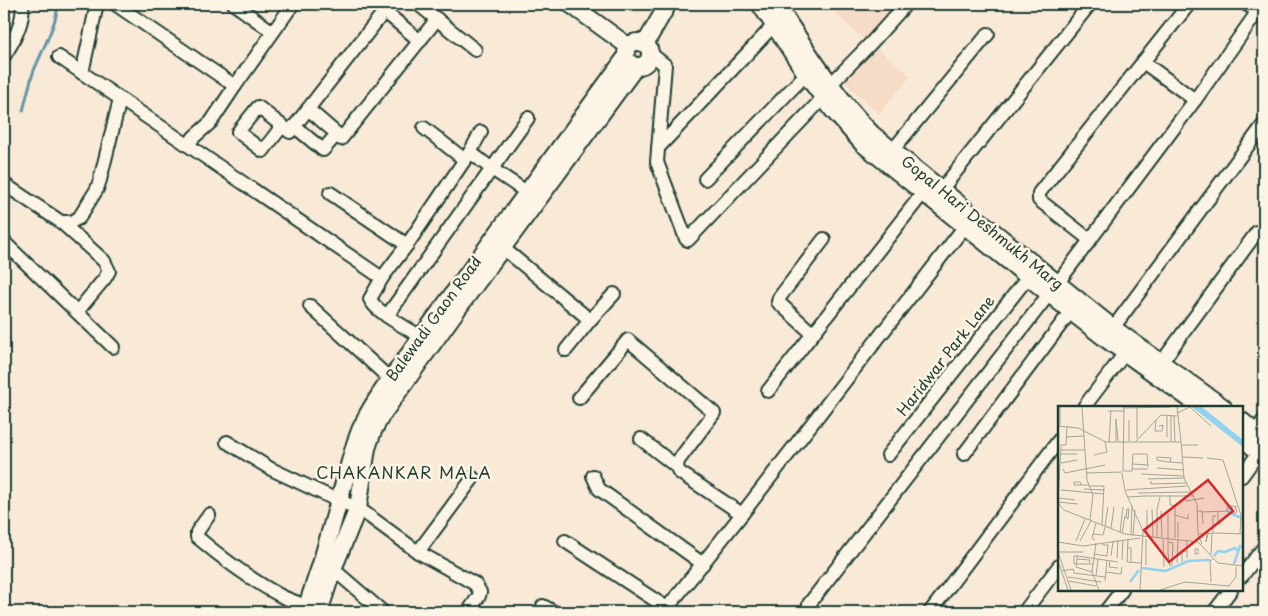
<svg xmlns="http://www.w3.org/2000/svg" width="1268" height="616" viewBox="0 0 1268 616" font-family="'Playpen Sans',sans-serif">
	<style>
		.built { fill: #f6dcc6 }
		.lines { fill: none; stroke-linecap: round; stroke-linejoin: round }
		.stream { stroke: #6396a6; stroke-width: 3 }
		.minor-casing { stroke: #1f3d34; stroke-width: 16 }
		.major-casing { stroke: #1f3d34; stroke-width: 20 }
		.minor { stroke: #fcf5e5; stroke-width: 12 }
		.major { stroke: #fcf5e5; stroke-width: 16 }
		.labels { text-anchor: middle; stroke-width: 5; stroke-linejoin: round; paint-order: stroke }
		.street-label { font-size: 15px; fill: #1f3d34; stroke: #fcf5e5 }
		.neighbourhood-label { font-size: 16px; letter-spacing: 1px; fill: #1f3d34; stroke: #fcf5e5 }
		.inset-river { fill: none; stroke: #91d1f2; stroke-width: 2.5 }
		.inset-road { fill: none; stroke: #a2a596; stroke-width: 1 }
		.view { fill: #d62828; fill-opacity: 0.15; stroke: #d62828; stroke-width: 2.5 }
		.inset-edge { fill: none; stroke: #1f3d34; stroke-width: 2.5 }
	</style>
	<rect width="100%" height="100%" fill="#f9ead7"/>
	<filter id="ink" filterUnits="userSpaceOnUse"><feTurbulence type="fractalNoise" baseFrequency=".02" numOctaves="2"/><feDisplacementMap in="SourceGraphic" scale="10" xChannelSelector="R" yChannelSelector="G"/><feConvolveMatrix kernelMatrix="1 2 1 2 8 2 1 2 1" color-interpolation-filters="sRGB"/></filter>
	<g filter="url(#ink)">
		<g class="built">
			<polygon points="825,4 900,4 865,41"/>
			<polygon points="875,46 911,76 879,114 843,81"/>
		</g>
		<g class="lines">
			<path class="stream" d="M23 111C26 99 29 86 33 73 38 59 61 15 57 4"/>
			<defs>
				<g id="minor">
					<polyline points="115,4 235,86"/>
					<polyline points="234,4 273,32"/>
					<polyline points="418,4 475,50"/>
					<polyline points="1246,4 1258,11"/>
					<polyline points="384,11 420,41"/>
					<polyline points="650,53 665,65 657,162 686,239 688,240 823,98"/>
					<path d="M4 56C13 43 25 20 22 4"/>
					<polyline points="59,57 382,278"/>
					<polyline points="1143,62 1195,100"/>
					<polyline points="82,73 97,4"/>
					<polyline points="830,85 872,42 906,4"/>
					<polyline points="282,126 263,151 238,132 258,107 290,132 390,4"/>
					<polyline points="294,126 323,150 337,134 308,109"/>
					<polyline points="424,128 465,160"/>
					<polyline points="341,139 437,19"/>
					<polyline points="188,145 194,137 211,122 235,86 293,4"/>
					<polyline points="658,148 774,25"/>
					<polyline points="892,151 988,34"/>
					<polyline points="470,152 492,169 534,197"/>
					<polyline points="705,179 806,74"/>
					<polyline points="4,184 61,222 71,222 79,218 97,189 100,180 120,99"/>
					<polyline points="941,190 1090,4"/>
					<polyline points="330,193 407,245"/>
					<polyline points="61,222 104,261 109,271 105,278 77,312"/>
					<polyline points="4,240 6,244 113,347"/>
					<polyline points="1090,240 1039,200 1039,193 1189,4"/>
					<polyline points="503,248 590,320"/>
					<polyline points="1057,284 1195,100 1263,4"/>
					<polyline points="310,306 390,379"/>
					<polyline points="387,316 528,118"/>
					<polyline points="1113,328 1264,124"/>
					<polyline points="813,334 778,302 779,298 824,239"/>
					<path d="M429 342C415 332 375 313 370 299L382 278 407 245 470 152 481 132"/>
					<polyline points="566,350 590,320 614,294"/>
					<polyline points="1161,363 1257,232"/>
					<polyline points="768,391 923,193"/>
					<polyline points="579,398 628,340 714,413 678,461 677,467 679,472 742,514"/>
					<polyline points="1084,407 1125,353"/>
					<polyline points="1255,432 1264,420"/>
					<polyline points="641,439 677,467"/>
					<polyline points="227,442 271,469 339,501 358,508 418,552 445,567 475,584 480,592 479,596 468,612"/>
					<polyline points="964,454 1071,311"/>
					<polyline points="888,455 1028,277"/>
					<polyline points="593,476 599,489 703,564"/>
					<polyline points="1242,476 1259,452"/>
					<path d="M209 515 197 532V537C223 559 251 580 281 596 289 600 298 603 307 606"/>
					<polyline points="565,541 667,608"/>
					<polyline points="418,552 473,478"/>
					<polyline points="326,566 333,569 383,612"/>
					<polyline points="1242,576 1264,547"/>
					<polyline points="809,604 1049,294"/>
					<polyline points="543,606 554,612"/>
					<polyline points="664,612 742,514 965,226"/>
					<polyline points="930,612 1059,440"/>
					<polyline points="1024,612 1059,566"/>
					<polyline points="1105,612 1122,590"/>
					<polyline points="1214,612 1231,590"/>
				</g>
				<g id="major">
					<polyline points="570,4 628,46"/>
					<polyline points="760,4 813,84 832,109 863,144 1078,317 1106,339 1201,407"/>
					<path d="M776 4C806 49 834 95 872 134L1113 328 1223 407"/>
					<circle cx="638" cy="54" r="12"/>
					<polyline points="645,44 668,4"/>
					<polyline points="1242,421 1264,440"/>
					<polyline points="1242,438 1264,456"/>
					<path d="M305 612 321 564 355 444C362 422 372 406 385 387L626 57"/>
					<polyline points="319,612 333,569 358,508 367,448 373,431 381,416 456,311 634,69 638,66"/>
				</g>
			</defs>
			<use href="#minor" class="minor-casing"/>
			<use href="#major" class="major-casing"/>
			<use href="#minor" class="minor"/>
			<use href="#major" class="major"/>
		</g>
	</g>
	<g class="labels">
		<g class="street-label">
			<text transform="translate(982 223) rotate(39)" y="5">Gopal Hari Deshmukh Marg</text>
			<text transform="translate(434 319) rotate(-54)" y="5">Balewadi Gaon Road</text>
			<text transform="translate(946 356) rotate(-52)" y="5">Haridwar Park Lane</text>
		</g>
		<g class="neighbourhood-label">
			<text x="404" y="479">CHAKANKAR MALA</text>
		</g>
	</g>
	<g transform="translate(1058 406)">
		<rect width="185" height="185" fill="#f9ead7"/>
		<path d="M134 1H144L185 34V41Z" fill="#91d1f2"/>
		<path class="inset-river" d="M169 101 171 107 184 112 185 116M156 150 160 145 167 146 177 142 181 146M176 158 182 140H185M84 162 108 165 130 155 152 154M72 176 81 164"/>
		<path class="inset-road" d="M24 1 29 74 35 89 32 114M119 1 123 35M65 2 112 1M50 5H66M119 7 132 1 153 20M109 9V31M113 9V36M116 10 117 36M58 13 60 35M58 13V35M98 14 97 25H104L105 19 101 20M2 19V1M0 20 20 22 48 36H123M8 31 26 30M79 32V1M71 35V14M78 35 103 9 119 10M123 35 126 72 139 98 140 128 144 138M51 36 53 5M124 39H140M3 44H27M3 48H19M36 49 49 46 47 36M125 51 145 52M149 52 165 54M165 54 183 109 182 128M112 56 113 52 99 51V54L110 56H113L124 57M3 57 19 54M75 58 90 59M99 62 125 64M5 63 7 67 47 59M74 63H90M65 65 66 1M65 65H74L75 48H89L90 61M29 67 64 66M64 67 67 85 85 125 82 184M83 68 125 70M90 73 126 72M93 75V78L128 77M23 79 22 76H16V79H31M31 80H46L44 119M26 83 46 84M3 84 46 88M68 84 129 80M80 87 132 86M112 89V99L117 100V132M127 89 128 95 146 92M86 90H136M69 91 87 90M1 92 17 94M1 96 20 98M0 97 3 39H8L9 20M0 97 6 104 67 128 140 136 160 157 185 160M177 100 179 106 176 108 173 100H174L179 101M69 103H71L70 113 68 112ZM94 103 95 132M89 104V131M103 105 104 131M139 105H144L145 118M144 106 170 105M160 106V118H163M110 107V132M117 109 130 113V108M120 116V132M47 120 50 101M53 122 56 101M62 126 65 101M64 127 67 110M155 127V110H158M159 127 185 128M35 128 45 129 47 121M141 128 159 127M149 128 148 136 150 128M73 129 74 100M75 130 77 104M99 132V104L102 91M70 133 69 156 83 157M88 133V159M105 133 106 161M110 133V148L111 155 112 160 114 159 115 137 110 136M37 134 34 132 38 117M18 135 27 113M22 135 33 115M0 136 25 140 82 132M38 137 34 166 41 184M69 142H73V157M137 143H140V148H137ZM0 146 13 184M1 146H26M36 148 49 150 50 139H44M153 148 154 128M19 150H16V158H35M53 150 55 135M59 152 60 134M129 152V135M19 153V150L60 156M64 154 65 134M0 155 10 184M52 155 51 161 60 162M124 156V145H129M119 157 120 134M18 161 19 153 32 154 31 157M18 161 34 166M3 165 15 163 16 167 47 171M48 166 63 168 64 161M38 170 40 153M10 171 43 176M11 175 38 180M47 175 49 154M153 176 152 155 155 153M102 184 127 176 171 180 178 171V161"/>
		<path class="view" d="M150 74 175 105 111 156 86 124Z"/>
		<rect width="185" height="185" class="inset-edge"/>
	</g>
	<rect width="1268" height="616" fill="none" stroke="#fcf5e5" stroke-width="20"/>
	<rect x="10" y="10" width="1248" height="596" fill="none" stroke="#1f3d34" stroke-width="2" filter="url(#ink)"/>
</svg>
